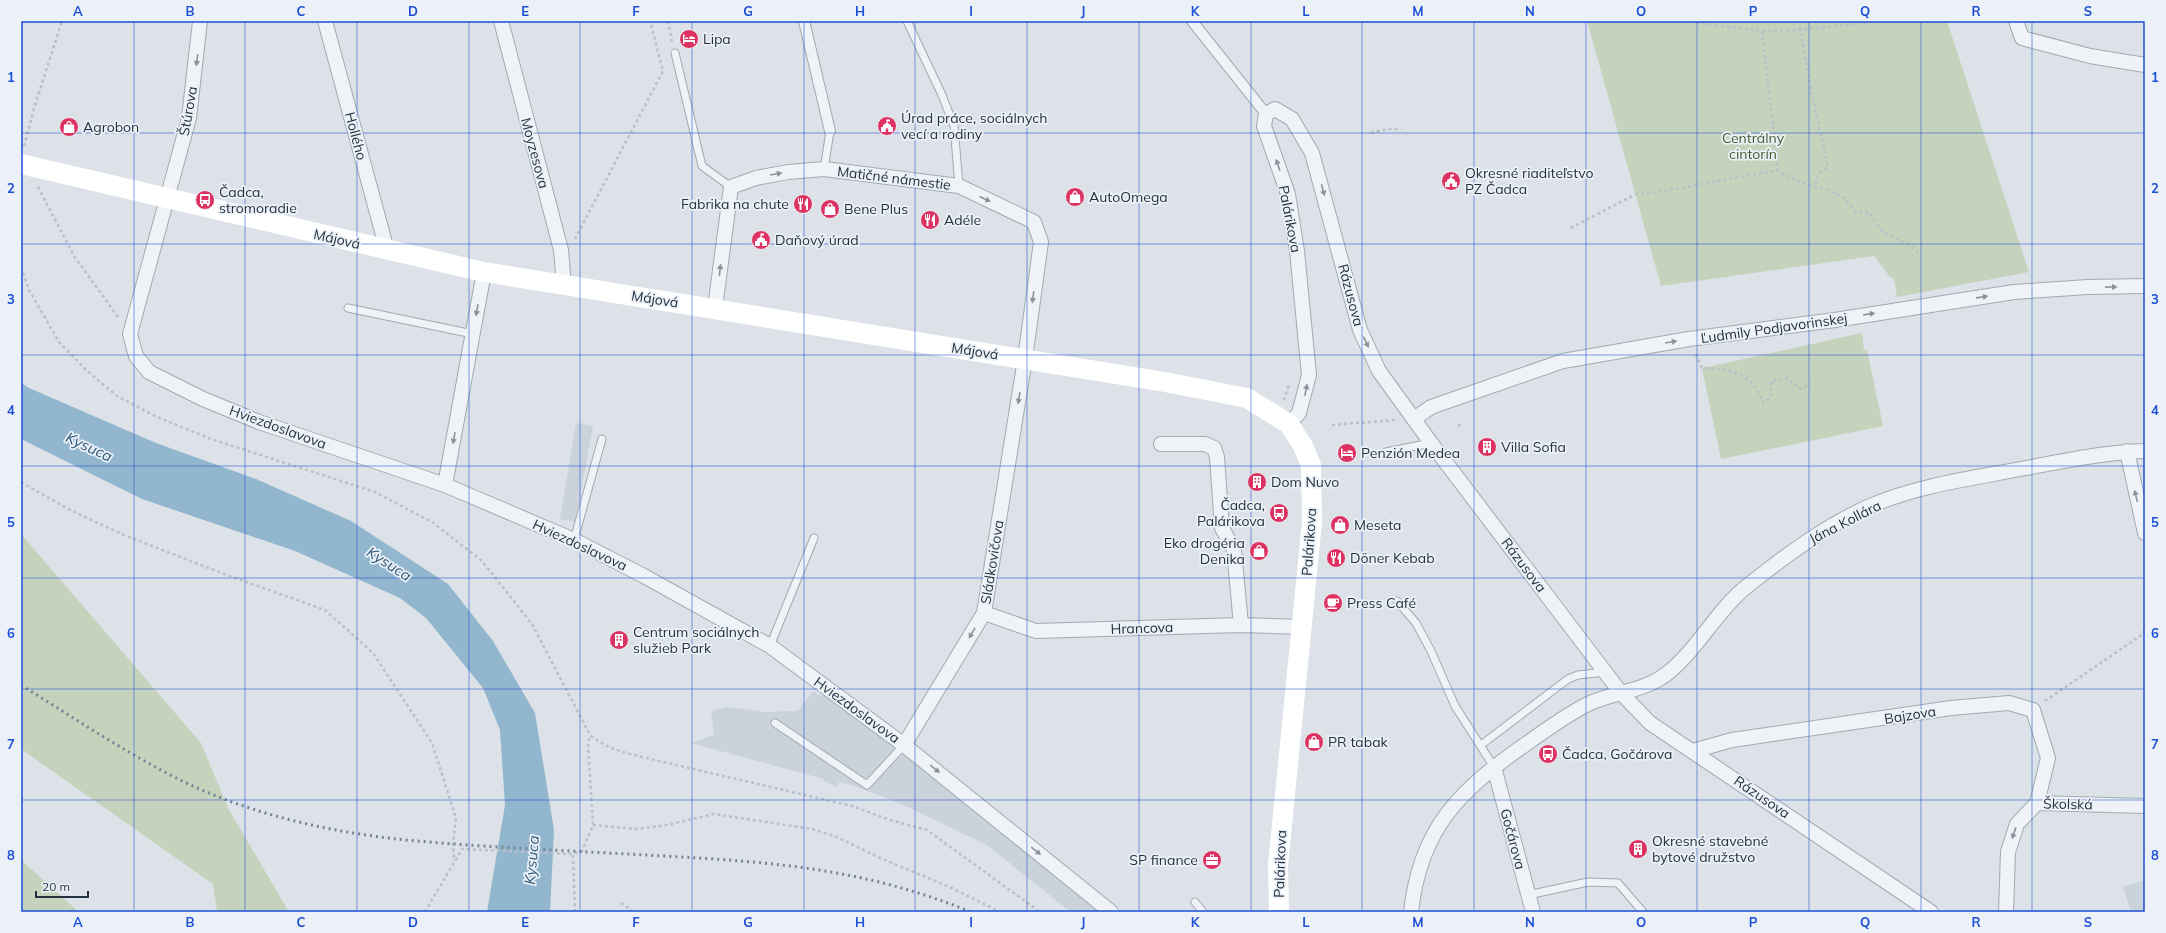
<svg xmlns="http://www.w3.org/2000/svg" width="2166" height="933" viewBox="0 0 2166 933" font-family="Mulish,sans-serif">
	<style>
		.built { fill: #cad2da }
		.green { fill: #c5d3bc }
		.water { fill: #92b6cd }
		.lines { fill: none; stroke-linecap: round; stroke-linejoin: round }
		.service-casing { stroke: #a1aab2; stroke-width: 9 }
		.pedestrian-casing { stroke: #a1aab2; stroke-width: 12 }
		.minor-casing { stroke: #a1aab2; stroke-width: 16 }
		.path { stroke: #bac0c7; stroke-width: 2.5; stroke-dasharray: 3 3; stroke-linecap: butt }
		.service { stroke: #eff2f6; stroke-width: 7 }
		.pedestrian { stroke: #eff2f6; stroke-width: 10 }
		.minor { stroke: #eff2f6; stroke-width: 14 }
		.secondary { stroke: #fff; stroke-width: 20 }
		.rail { stroke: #748493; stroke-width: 3; stroke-dasharray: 2 4; stroke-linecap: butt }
		.oneway { fill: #8a929b }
		.grid { fill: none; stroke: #1d4ed8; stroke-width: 1; stroke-opacity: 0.55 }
		.labels { text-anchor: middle; stroke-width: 3.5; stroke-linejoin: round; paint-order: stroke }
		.poi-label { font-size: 14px; fill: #243240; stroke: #ebf1f6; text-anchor: start }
		.street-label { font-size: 14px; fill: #243240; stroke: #ebf1f6 }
		.park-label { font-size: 14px; fill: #3e5d30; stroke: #ebf1f6 }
		.water-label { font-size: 15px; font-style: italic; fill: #2a5778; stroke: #ebf1f6 }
		.neatline { fill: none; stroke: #1d4ed8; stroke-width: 1.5 }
		.grid-label { font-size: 13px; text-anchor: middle; font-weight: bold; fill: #1d4ed8 }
	</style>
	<rect width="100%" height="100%" fill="#dce2e8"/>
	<g class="built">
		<polygon points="576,423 593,426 575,522 560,519"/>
		<polygon points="813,691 821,696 827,693 893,743 1102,912 1071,912 987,845 899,803 857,787 839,782 837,787 824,781 824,779 691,743 714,735 711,711 726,707 765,712 798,711"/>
		<polygon points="2145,880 2145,912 2131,912 2123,887"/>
	</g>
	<g class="green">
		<polygon points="1587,21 1947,21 2029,272 1897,297 1894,279 1890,277 1874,256 1661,286"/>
		<polygon points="1862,333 1864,350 1867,350 1883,426 1721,459 1702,368"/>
		<polygon points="21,534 201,743 228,808 289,912 217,912 213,884 21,749"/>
		<polygon points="21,860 79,912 21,912"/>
	</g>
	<polygon class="water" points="21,383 29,388 156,443 256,479 351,521 448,584 493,641 535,713 554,830 550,912 487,912 505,805 500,730 483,688 426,618 400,598 295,551 142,499 21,439"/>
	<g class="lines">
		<defs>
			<g id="service">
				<polyline points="907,21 942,95 954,126 959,186"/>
				<polyline points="675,53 702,166 731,187"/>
				<polyline points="824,169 830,131"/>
				<polyline points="348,308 473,334"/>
				<polyline points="1386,452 1431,443"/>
				<polyline points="574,540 602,439"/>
				<polyline points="1397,601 1416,623 1431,651 1455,706 1494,767"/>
				<polyline points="770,646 814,538"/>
				<polyline points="775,723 867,785 904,745"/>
				<polyline points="1481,745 1568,679 1578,675 1605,672"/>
				<polyline points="1528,895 1588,882 1618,883 1643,912"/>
				<polyline points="1195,902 1203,912"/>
			</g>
			<g id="pedestrian">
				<polyline points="804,21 830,131"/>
				<polyline points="1192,21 1266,114"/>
			</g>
			<g id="minor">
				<polyline points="200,21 189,118 130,334 136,356 149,372 203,399 259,422 445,485 574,540 644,576 770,646 904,745 1111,912"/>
				<polyline points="325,21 387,250"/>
				<polyline points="501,21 561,250 564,285"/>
				<polyline points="2016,21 2022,38 2090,56 2145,65"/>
				<polyline points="715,308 731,187 756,178 788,172 824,169 959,186 1034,222 1041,242 1025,359 984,613 904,745"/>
				<polyline points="1414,419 1431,407 1563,361 1689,339 1835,320 2014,292 2088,287 2145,286"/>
				<polyline points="1289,424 1299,413 1309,375 1297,251 1288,194 1264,126 1266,114 1275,109 1292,119 1312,153 1360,330 1379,371 1431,443 1621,693 1650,723 1931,912"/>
				<polyline points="1161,444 1205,444 1214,448 1217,457 1222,528 1234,550 1241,625"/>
				<polyline points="2127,451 2145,533"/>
				<polyline points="445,485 484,272"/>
				<polyline points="984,613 1036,631 1241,625 1302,627"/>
				<polyline points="1693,751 1732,740 1951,708 2009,703 2033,710 2048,758 2037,803 2017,824 2008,852 2006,912"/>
				<polyline points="1494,767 1533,912"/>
				<polyline points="2037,803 2145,806"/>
				<path d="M1411 912C1420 828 1460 790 1526 744 1546 730 1566 715 1588 704 1613 692 1642 692 1665 675 1696 652 1717 610 1746 587 1785 556 1825 526 1870 506 1919 485 1974 478 2026 468 2065 461 2105 452 2145 451"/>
			</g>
		</defs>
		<use href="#service" class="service-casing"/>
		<use href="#pedestrian" class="pedestrian-casing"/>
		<use href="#minor" class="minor-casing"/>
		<g class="path">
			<polyline points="668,21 672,42"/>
			<polyline points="1679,21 1762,31 1801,30 1881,21"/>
			<polyline points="1799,21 1810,85 1828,167 1819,173 1814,187"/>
			<polyline points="1762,31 1778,170"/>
			<polyline points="1371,133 1387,129 1401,129"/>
			<polyline points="24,146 35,105 62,21"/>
			<polyline points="38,187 74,256 118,317"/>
			<path d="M1571 228 1636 194 1653 193 1778 170 1781 173 1814 187 1827 189 1837 195 1843 197 1856 212 1870 213C1874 218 1877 227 1882 231 1895 241 1910 241 1920 255"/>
			<polyline points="575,239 663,71 650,21"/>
			<path d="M21 267 29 290 59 342 86 370 117 396 157 417 211 439 375 492 432 522 482 561 532 624 590 735C606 748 622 752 642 757L852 806 890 820 927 830 1040 912"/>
			<path d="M1696 354 1702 368C1729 369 1754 373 1763 403L1771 397V381L1788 378 1799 389 1811 384"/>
			<polyline points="1284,400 1289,384"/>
			<polyline points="1332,425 1395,420"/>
			<polyline points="1458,425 1463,426"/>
			<polyline points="21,482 68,509 124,535 224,574 325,610 373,653 432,743 456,818 453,844 454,861"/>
			<polyline points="2045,701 2143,634 2145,628"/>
			<polyline points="593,825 636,829 667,825 714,814 812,829 837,837 878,857 952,888 1000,912"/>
			<polyline points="621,903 634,912"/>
			<polyline points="425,912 462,849 573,854"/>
			<polyline points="575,912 573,854 582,851 593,825 588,745 590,735"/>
		</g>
		<use href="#service" class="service"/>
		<use href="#pedestrian" class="pedestrian"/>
		<use href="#minor" class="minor"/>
		<polyline class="secondary" points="21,164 484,272 1165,382 1247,398 1289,424 1303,446 1311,465 1312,522 1278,865 1279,912"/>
		<path class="rail" d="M21 685C74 718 126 753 182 781 253 815 329 832 406 840 492 848 578 851 663 856 775 862 866 869 971 912"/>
	</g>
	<defs><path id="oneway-solid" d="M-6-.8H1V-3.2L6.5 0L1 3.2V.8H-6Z"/></defs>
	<g class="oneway">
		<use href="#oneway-solid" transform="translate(197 60) rotate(97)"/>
		<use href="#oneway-solid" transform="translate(1278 165) rotate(-109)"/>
		<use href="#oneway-solid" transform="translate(776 174) rotate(-10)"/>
		<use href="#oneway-solid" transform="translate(1323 190) rotate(75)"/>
		<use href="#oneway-solid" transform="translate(985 199) rotate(25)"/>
		<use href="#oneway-solid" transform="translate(720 270) rotate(-83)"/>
		<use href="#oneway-solid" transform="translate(2111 287) rotate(-1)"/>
		<use href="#oneway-solid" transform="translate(1033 297) rotate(98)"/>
		<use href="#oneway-solid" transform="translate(1982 297) rotate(-8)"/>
		<use href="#oneway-solid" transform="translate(477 310) rotate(100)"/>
		<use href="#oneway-solid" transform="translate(1869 314) rotate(-9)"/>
		<use href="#oneway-solid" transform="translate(1366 342) rotate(65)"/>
		<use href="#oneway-solid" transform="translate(1671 342) rotate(-10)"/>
		<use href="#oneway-solid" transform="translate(1306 390) rotate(-79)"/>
		<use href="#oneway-solid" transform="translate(1019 398) rotate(99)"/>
		<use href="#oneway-solid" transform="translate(454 438) rotate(100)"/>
		<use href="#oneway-solid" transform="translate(2136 496) rotate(-103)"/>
		<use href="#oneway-solid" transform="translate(972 633) rotate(121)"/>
		<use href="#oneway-solid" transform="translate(935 769) rotate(39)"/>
		<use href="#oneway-solid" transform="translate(2014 833) rotate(108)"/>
		<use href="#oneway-solid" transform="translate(1036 851) rotate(39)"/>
	</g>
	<path class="grid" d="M134 21V912M245 21V912M357 21V912M469 21V912M580 21V912M692 21V912M804 21V912M915 21V912M1027 21V912M1139 21V912M1251 21V912M1362 21V912M1474 21V912M1586 21V912M1697 21V912M1809 21V912M1921 21V912M2032 21V912M21 133H2145M21 244H2145M21 355H2145M21 466H2145M21 578H2145M21 689H2145M21 800H2145"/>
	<defs>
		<symbol id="hotel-disc" viewBox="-11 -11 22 22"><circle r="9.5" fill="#dd3161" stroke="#ebf1f6"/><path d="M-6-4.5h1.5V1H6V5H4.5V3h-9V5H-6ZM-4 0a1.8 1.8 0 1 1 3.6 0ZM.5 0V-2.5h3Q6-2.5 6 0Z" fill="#fff"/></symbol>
		<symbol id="civic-disc" viewBox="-11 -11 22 22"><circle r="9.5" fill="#dd3161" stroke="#ebf1f6"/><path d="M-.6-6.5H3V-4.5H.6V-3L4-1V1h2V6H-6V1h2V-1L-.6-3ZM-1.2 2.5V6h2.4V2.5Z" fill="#fff"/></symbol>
		<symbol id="shop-disc" viewBox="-11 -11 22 22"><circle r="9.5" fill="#dd3161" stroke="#ebf1f6"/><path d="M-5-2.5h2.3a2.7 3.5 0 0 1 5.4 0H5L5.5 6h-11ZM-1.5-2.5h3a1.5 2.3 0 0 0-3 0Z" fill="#fff"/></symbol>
		<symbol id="bus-disc" viewBox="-11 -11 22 22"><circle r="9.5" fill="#dd3161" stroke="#ebf1f6"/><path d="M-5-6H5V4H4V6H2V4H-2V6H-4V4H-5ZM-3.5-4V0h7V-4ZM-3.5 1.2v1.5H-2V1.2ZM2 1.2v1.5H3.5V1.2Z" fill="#fff"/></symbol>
		<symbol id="restaurant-disc" viewBox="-11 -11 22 22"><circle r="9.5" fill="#dd3161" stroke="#ebf1f6"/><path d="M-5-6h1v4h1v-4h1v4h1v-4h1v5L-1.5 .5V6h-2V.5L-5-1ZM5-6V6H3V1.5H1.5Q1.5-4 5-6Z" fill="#fff"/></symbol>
		<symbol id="building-disc" viewBox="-11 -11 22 22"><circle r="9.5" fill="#dd3161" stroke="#ebf1f6"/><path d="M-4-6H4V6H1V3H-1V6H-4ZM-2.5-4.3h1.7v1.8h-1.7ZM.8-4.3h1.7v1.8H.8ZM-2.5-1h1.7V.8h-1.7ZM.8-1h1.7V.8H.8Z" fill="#fff"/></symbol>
		<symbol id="cafe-disc" viewBox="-11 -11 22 22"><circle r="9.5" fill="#dd3161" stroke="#ebf1f6"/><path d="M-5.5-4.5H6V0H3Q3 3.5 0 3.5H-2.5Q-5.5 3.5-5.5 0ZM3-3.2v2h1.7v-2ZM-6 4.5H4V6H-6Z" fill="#fff"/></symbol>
		<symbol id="office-disc" viewBox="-11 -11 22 22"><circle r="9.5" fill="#dd3161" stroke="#ebf1f6"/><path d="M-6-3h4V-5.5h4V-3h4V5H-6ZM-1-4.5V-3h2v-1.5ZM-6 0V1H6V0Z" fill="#fff"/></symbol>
	</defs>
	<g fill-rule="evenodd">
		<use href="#hotel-disc" x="678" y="28" width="22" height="22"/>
		<use href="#civic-disc" x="876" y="115" width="22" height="22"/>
		<use href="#shop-disc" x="58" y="116" width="22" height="22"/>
		<use href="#civic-disc" x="1440" y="170" width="22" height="22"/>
		<use href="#shop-disc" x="1064" y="186" width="22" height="22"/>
		<use href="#bus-disc" x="194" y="189" width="22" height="22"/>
		<use href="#restaurant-disc" x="792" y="193" width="22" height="22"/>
		<use href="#shop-disc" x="819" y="198" width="22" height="22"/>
		<use href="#restaurant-disc" x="919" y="209" width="22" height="22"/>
		<use href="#civic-disc" x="750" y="229" width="22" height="22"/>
		<use href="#building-disc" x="1476" y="436" width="22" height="22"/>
		<use href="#hotel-disc" x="1336" y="442" width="22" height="22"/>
		<use href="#building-disc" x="1246" y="471" width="22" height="22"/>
		<use href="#bus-disc" x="1268" y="502" width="22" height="22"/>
		<use href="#shop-disc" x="1329" y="514" width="22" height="22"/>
		<use href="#shop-disc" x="1248" y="540" width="22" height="22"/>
		<use href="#restaurant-disc" x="1325" y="547" width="22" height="22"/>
		<use href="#cafe-disc" x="1322" y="592" width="22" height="22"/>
		<use href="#building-disc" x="608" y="629" width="22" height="22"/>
		<use href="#shop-disc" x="1303" y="731" width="22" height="22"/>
		<use href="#bus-disc" x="1537" y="743" width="22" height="22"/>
		<use href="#building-disc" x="1627" y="838" width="22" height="22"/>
		<use href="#office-disc" x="1201" y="849" width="22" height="22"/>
	</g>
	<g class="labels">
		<g class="poi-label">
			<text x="703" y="44">Lipa</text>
			<text x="901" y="123">Úrad práce, sociálnych<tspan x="901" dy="16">vecí a rodiny</tspan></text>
			<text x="83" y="132">Agrobon</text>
			<text x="1465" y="178">Okresné riaditeľstvo<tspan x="1465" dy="16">PZ Čadca</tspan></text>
			<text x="219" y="197">Čadca,<tspan x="219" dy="16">stromoradie</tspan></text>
			<text x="1089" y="202">AutoOmega</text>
			<text x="789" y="209" text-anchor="end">Fabrika na chute</text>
			<text x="844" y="214">Bene Plus</text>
			<text x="944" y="225">Adéle</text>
			<text x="775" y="245">Daňový úrad</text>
			<text x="1501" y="452">Villa Sofia</text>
			<text x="1361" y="458">Penzión Medea</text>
			<text x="1271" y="487">Dom Nuvo</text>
			<text x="1265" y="510" text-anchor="end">Čadca,<tspan x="1265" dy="16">Palárikova</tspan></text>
			<text x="1354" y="530">Meseta</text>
			<text x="1245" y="548" text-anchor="end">Eko drogéria<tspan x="1245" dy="16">Denika</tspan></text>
			<text x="1350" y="563">Döner Kebab</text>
			<text x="1347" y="608">Press Café</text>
			<text x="633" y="637">Centrum sociálnych<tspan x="633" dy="16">služieb Park</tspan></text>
			<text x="1328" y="747">PR tabak</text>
			<text x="1562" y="759">Čadca, Gočárova</text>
			<text x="1652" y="846">Okresné stavebné<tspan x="1652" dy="16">bytové družstvo</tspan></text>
			<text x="1198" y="865" text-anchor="end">SP finance</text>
		</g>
		<g class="street-label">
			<text transform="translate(188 111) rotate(-80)" y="5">Štúrova</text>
			<text transform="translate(356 136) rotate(75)" y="5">Hollého</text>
			<text transform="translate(535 153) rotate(75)" y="5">Moyzesova</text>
			<text transform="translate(894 178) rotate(7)" y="5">Matičné námestie</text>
			<text transform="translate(1290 219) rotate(79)" y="5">Palárikova</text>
			<text transform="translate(337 239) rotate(13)" y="5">Májová</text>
			<text transform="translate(1351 295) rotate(75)" y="5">Rázusova</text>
			<text transform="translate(655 299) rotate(9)" y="5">Májová</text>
			<text transform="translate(1774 328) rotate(-8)" y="5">Ľudmily Podjavorinskej</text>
			<text transform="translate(975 351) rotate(9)" y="5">Májová</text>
			<text transform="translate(278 427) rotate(20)" y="5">Hviezdoslavova</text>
			<text transform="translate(1845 522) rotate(-27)" y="5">Jána Kollára</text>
			<text transform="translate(1309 542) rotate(-86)" y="5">Palárikova</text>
			<text transform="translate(580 545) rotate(25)" y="5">Hviezdoslavova</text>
			<text transform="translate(992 562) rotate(-81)" y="5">Sládkovičova</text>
			<text transform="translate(1524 565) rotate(53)" y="5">Rázusova</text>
			<text transform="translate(1142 628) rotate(-2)" y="5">Hrancova</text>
			<text transform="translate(857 710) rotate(36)" y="5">Hviezdoslavova</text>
			<text transform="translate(1910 715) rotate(-9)" y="5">Bajzova</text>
			<text transform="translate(1762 797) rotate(34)" y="5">Rázusova</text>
			<text transform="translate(2068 804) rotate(1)" y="5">Školská</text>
			<text transform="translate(1513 839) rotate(75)" y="5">Gočárova</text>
			<text transform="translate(1280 864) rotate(-88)" y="5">Palárikova</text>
		</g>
		<g class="park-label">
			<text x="1753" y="143">Centrálny<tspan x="1753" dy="16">cintorín</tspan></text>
		</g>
		<g class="water-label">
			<text transform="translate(89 447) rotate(25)" y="5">Kysuca</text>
			<text transform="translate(389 564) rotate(33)" y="5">Kysuca</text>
			<text transform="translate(532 860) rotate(-85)" y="5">Kysuca</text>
		</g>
	</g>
	<rect width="2166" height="933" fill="none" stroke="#ebf1f6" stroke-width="44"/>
	<path d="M36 891v6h52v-6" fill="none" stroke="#243240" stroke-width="2"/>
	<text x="42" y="891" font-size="12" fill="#243240" stroke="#ebf1f6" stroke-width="3" paint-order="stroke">20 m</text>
	<rect x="22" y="22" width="2122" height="889" class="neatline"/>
	<g class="grid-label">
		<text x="78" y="16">A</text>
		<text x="190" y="16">B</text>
		<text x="301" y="16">C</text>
		<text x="413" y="16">D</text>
		<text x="525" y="16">E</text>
		<text x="636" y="16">F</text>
		<text x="748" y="16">G</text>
		<text x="860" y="16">H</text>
		<text x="971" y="16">I</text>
		<text x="1083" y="16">J</text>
		<text x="1195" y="16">K</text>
		<text x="1306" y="16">L</text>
		<text x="1418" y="16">M</text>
		<text x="1530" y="16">N</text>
		<text x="1641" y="16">O</text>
		<text x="1753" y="16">P</text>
		<text x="1865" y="16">Q</text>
		<text x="1976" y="16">R</text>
		<text x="2088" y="16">S</text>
		<text x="11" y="82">1</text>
		<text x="2155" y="82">1</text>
		<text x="11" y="193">2</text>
		<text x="2155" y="193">2</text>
		<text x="11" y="304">3</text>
		<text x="2155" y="304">3</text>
		<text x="11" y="415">4</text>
		<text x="2155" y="415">4</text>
		<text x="11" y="527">5</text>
		<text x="2155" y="527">5</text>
		<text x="11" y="638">6</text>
		<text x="2155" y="638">6</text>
		<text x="11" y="749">7</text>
		<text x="2155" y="749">7</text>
		<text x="11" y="860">8</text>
		<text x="2155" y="860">8</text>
		<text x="78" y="927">A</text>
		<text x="190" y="927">B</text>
		<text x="301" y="927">C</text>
		<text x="413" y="927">D</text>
		<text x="525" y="927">E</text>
		<text x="636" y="927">F</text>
		<text x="748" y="927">G</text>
		<text x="860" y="927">H</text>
		<text x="971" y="927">I</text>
		<text x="1083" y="927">J</text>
		<text x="1195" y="927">K</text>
		<text x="1306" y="927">L</text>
		<text x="1418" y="927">M</text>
		<text x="1530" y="927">N</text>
		<text x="1641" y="927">O</text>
		<text x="1753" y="927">P</text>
		<text x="1865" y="927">Q</text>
		<text x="1976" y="927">R</text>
		<text x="2088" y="927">S</text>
	</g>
</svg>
